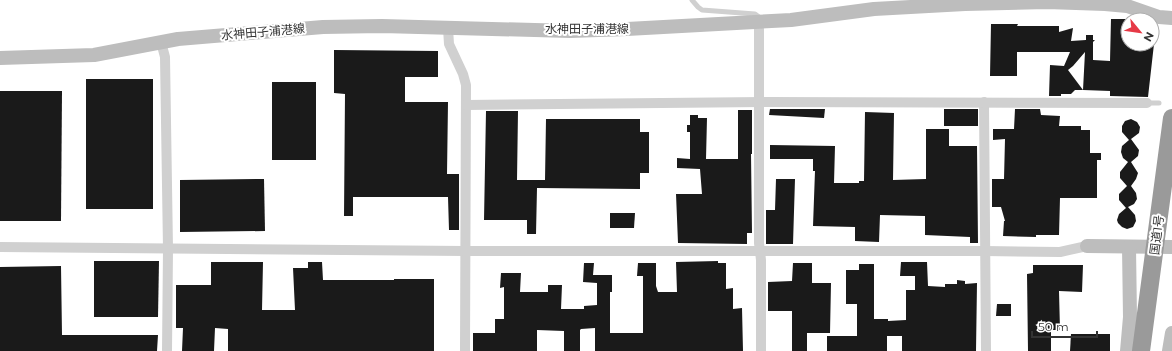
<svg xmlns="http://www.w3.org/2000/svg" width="1172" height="351" viewBox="0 0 1172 351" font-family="Montserrat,'Noto Sans JP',sans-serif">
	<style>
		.building { fill: #1a1a1a }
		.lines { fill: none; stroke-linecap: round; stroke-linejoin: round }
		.lane { stroke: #d0d0d0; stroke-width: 5 }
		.street { stroke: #d0d0d0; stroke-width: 10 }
		.secondary { stroke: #bdbdbd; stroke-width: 14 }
		.highway { stroke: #9a9a9a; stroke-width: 18 }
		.labels { text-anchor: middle; stroke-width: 4; stroke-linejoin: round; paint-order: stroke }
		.street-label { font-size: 12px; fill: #333; stroke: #fff }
	</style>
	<rect width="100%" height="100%" fill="#fff"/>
	<g class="building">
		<polygon points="1111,19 1128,19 1128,44 1154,44 1148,97 1110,96 1110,91 1083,90 1085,52 1073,66 1068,70 1083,90 1075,90 1071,94 1061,94 1061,96 1049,96 1050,65 1064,66 1070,52 1017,52 1017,76 990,76 991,24 1018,24 1017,26 1059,26 1059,32 1073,28 1071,41 1086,40 1086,35 1093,35 1093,40 1095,40 1093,42 1093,60 1110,61"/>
		<polygon points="334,50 438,51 438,77 405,77 405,102 448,102 447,174 459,174 459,230 449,230 448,197 353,197 353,216 344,216 345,94 334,93"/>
		<rect x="86" y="79" width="67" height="130"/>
		<rect x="272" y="82" width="44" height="78"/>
		<polygon points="0,91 62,91 61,221 0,221"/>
		<polygon points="770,109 825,109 824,118 769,115"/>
		<rect x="944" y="109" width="34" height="17"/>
		<polygon points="1015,109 1040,109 1041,115 1060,116 1059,126 1081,126 1081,130 1090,130 1090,153 1101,153 1101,160 1097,160 1097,198 1060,198 1059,235 1036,235 1036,237 1003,236 1004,221 1005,221 1001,207 992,207 992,179 1004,179 1005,139 993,140 993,129 1014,129"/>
		<polygon points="738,110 752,110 752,154 751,154 752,233 747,233 747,244 678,243 676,194 702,194 700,169 677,168 677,158 690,159 690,132 687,132 687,125 690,125 690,115 698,115 698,118 707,118 706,159 738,159"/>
		<polygon points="486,111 518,111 517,180 545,180 546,119 640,119 640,132 649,132 649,173 640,173 640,189 537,188 536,234 527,234 527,220 484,220"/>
		<polygon points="865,112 894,113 893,180 926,179 926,129 949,129 949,146 977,146 978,243 970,243 970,237 925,235 925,216 880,215 879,242 855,241 855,227 813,226 815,171 813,171 813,159 770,159 770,145 835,146 834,183 859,183 859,181 864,181"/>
		<polygon points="1131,119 1137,122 1140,127 1139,133 1131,139 1139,150 1138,156 1131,162 1138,173 1136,179 1131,186 1136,193 1137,199 1134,204 1128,207 1135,215 1136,221 1133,227 1127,229 1122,227 1118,223 1117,220 1119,214 1126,208 1119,200 1119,194 1127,186 1120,178 1120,172 1128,162 1123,158 1121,152 1122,146 1129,140 1122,132 1122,126 1125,121"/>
		<polygon points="264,179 265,231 180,232 180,180"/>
		<polygon points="776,179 795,179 793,244 766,244 766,210 775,210"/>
		<polygon points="610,213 635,213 634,228 610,228"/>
		<polygon points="94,261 159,261 158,317 94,317"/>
		<polygon points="718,261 718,263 726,263 726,289 733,288 733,309 742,308 743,351 595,351 595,328 581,329 580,330 580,351 564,351 564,331 537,330 537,351 473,351 473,333 495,333 495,319 504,319 504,287 500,288 501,273 521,273 520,292 548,292 548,285 562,285 561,309 584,309 584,306 597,305 597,283 583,282 584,263 594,263 593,275 612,275 612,292 610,292 610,333 643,333 643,276 637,276 638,263 656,263 656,286 658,292 677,292 676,262"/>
		<polygon points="211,262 263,262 262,310 295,310 293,268 308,268 308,262 322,262 323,280 394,280 394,279 434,279 434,351 228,351 228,329 215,328 214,351 182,351 183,328 176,328 176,285 211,285"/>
		<polygon points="901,262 927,262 928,286 945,287 945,284 957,284 957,280 965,281 965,284 977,283 976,351 902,351 902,336 887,336 887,351 827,351 827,336 857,336 857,304 846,304 846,270 859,270 859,264 874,264 874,319 888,319 888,321 906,320 906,290 915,290 915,276 900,276"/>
		<polygon points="793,263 812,263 812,283 831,283 830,333 807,333 807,351 792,351 792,311 768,311 768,282 792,281"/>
		<polygon points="1033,265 1083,265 1082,292 1059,291 1060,330 1051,330 1051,351 1028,351 1027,274 1033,273"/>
		<polygon points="61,266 62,335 158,335 157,351 0,351 0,267"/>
		<polygon points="997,304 1011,304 1011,316 996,316"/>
		<polygon points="1071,334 1110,334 1110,351 1070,351"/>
	</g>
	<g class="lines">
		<g class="lane">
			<polyline points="692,0 698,7 702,10 755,14 759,17 759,21"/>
			<polyline points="1147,103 1159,103"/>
		</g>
		<g class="street">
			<polyline points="759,22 759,243 761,260 761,351"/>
			<polyline points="448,28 449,44 463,74 466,85 465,351"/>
			<polyline points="161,42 165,57 168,249 167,351"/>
			<polyline points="984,102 986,351"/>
			<polyline points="466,105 767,102 1147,103"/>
			<polyline points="0,247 465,251 985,251 1060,252 1087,246"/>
		</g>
		<g class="secondary">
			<polyline points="0,58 94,55 178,39 323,27 382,26 570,31 627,29 791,20 874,9 965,4 1047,2 1105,4 1127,6 1159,17 1172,18"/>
			<polyline points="1087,246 1172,247"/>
			<polyline points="1127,351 1130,317 1129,247"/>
			<polyline points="1169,351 1172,333"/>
		</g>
		<polyline class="highway" points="1141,351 1172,118"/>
	</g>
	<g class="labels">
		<g class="street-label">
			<text x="587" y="33">水神田子浦港線</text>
			<text transform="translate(263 32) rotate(-5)" y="4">水神田子浦港線</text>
			<text transform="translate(1157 235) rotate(-83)" y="4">国道1号</text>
		</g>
	</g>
	<g transform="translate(1140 32) rotate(119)"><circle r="19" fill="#ffffff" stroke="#adadad"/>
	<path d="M0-3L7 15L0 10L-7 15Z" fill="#e63946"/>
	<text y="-6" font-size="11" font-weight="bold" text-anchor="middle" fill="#333333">N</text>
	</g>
	<path d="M1032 331v6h65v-6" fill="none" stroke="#333333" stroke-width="2"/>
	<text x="1038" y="331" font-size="12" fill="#333333" stroke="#ffffff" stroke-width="3" paint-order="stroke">50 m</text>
</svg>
